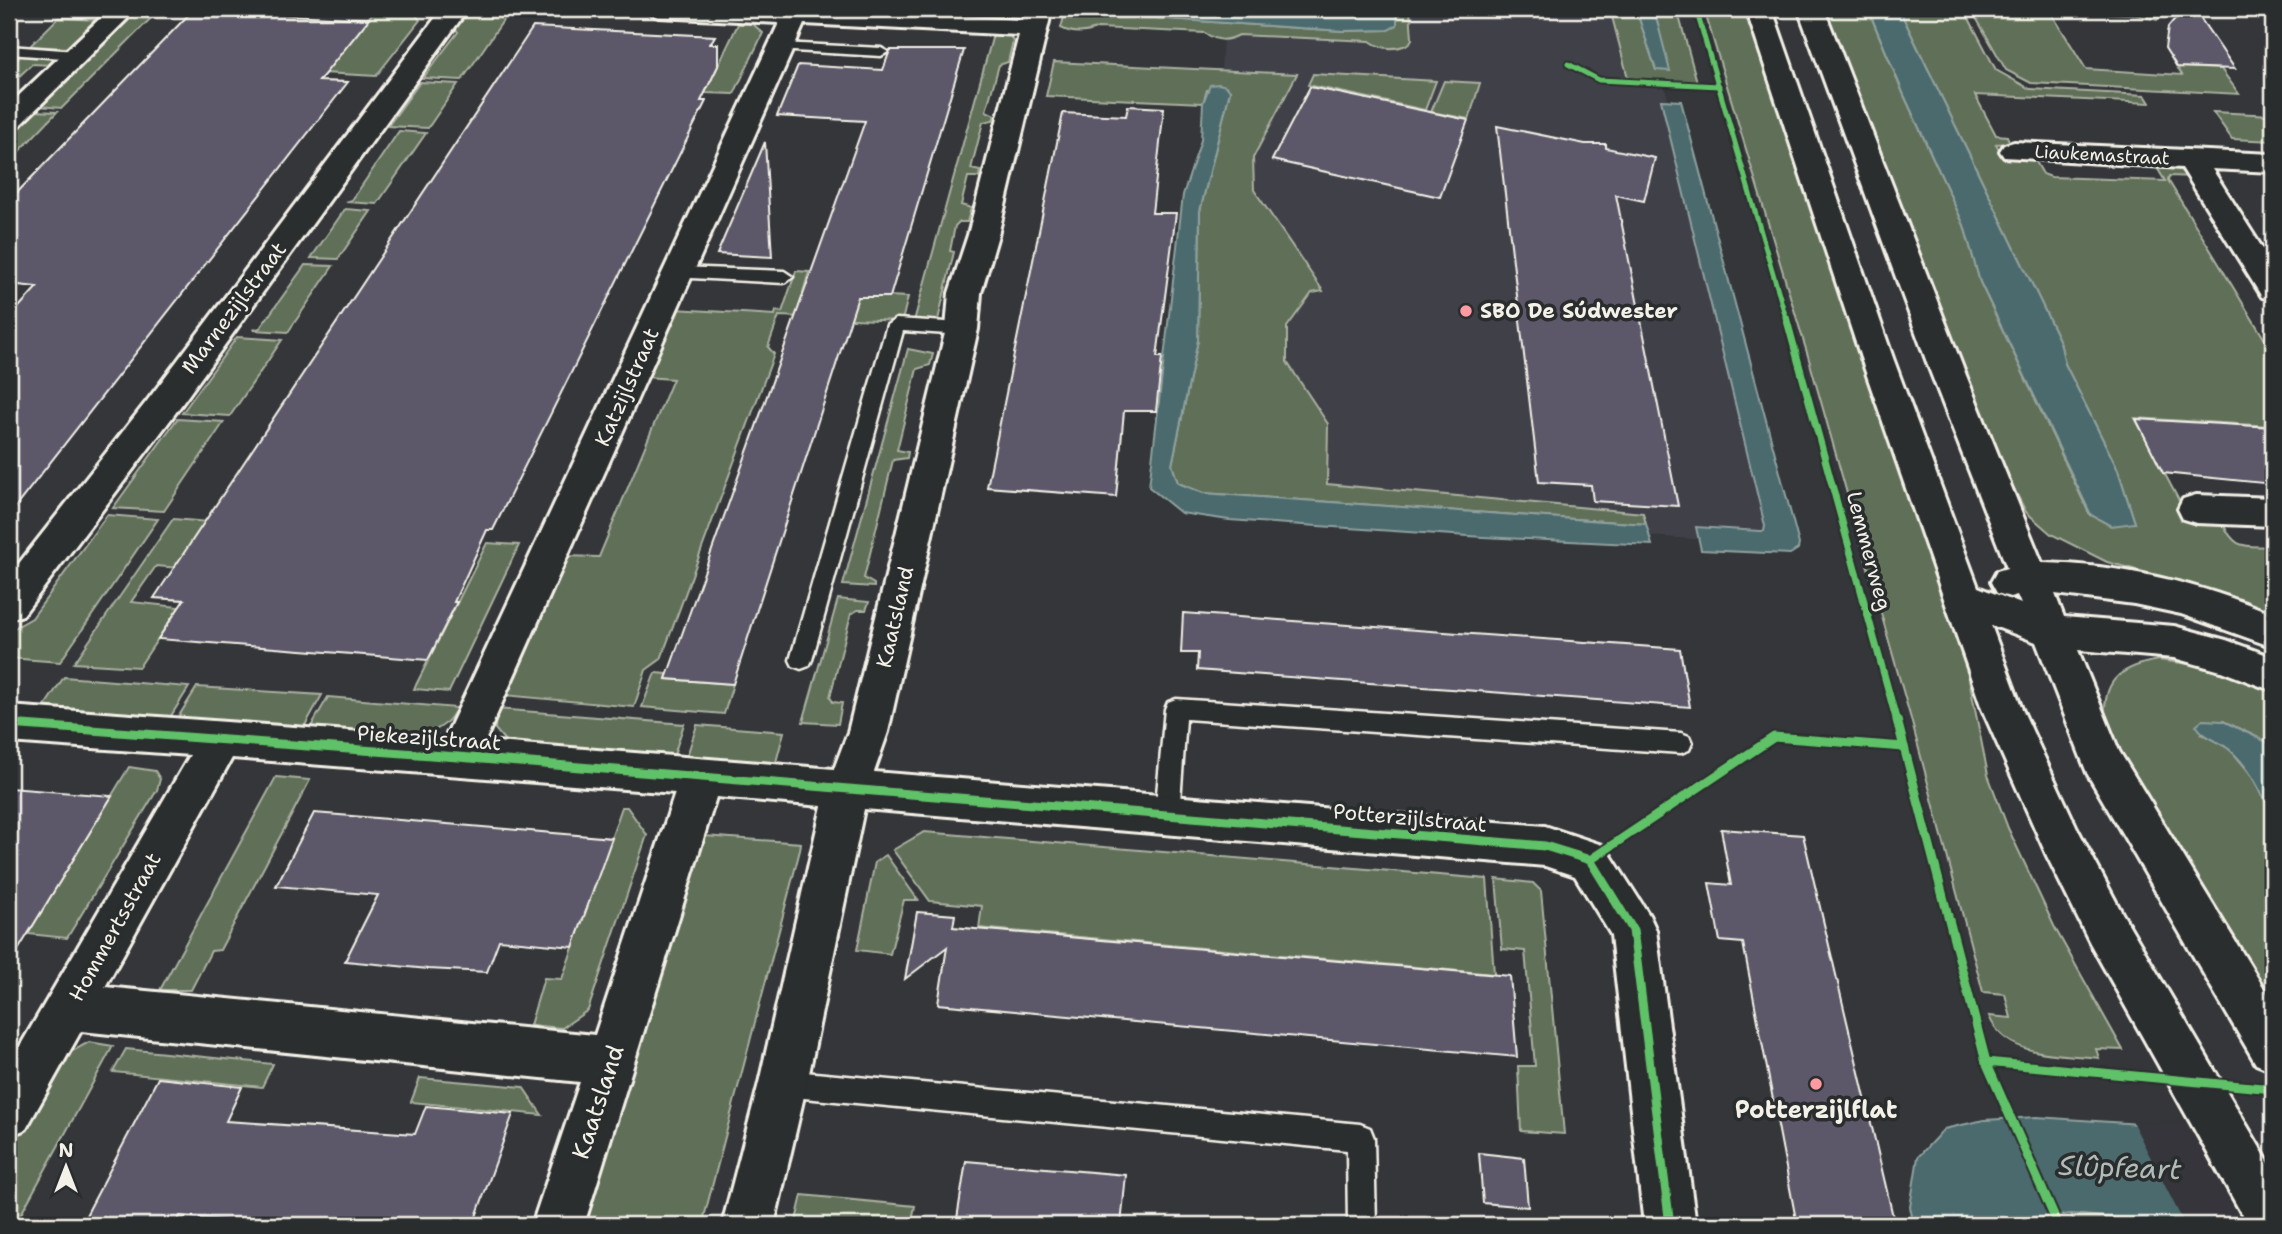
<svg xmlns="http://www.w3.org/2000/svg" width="2282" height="1234" viewBox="0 0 2282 1234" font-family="'Shantell Sans',sans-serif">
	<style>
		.built { fill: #404049 }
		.green { fill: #606f58; stroke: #aab0a0; stroke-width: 2 }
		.water { fill: #4c6a6d; stroke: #8fa09e; stroke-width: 2 }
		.pier { fill: #34363a }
		.building { fill: #5c596b; stroke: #f4f1e8; stroke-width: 2 }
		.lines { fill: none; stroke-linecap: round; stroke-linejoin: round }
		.lane-casing { stroke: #f4f1e8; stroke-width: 5 }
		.street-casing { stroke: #f4f1e8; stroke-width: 6 }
		.secondary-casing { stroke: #f4f1e8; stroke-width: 6 }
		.lane { fill: #2a2d2e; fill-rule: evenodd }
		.street { fill: #2a2d2e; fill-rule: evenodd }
		.secondary { fill: #2a2d2e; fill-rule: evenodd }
		.cycleway-far2-casing { stroke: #2a2d2e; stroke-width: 9 }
		.cycleway-far1-casing { stroke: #2a2d2e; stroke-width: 11 }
		.cycleway-casing { stroke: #2a2d2e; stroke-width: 13 }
		.cycleway-far2 { stroke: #61c268; stroke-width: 5 }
		.cycleway-far1 { stroke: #61c268; stroke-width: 7 }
		.cycleway { stroke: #61c268; stroke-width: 9 }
		.poi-dot { fill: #ff9aa2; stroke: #2a2d2e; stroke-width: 2.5 }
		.labels { text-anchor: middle; stroke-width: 7; stroke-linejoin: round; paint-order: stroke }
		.far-street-label { font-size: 18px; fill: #f4f1e8; stroke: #2a2d2e }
		.street-label { font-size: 21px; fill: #f4f1e8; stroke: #2a2d2e }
		.poi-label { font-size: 21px; font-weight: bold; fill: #f4f1e8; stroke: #2a2d2e; text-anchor: start }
		.near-street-label { font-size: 24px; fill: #f4f1e8; stroke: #2a2d2e }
		.near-poi-label { font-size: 24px; font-weight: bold; fill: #f4f1e8; stroke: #2a2d2e }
		.near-water-label { font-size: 28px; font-style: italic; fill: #b1bbb7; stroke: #2a2d2e }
	</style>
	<rect width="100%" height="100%" fill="#34363a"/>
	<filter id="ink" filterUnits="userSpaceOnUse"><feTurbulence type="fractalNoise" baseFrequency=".0143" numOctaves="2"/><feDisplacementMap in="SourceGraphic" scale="14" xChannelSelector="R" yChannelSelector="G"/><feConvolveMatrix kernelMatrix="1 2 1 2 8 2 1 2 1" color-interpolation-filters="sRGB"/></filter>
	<g filter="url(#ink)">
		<polygon class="built" points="1375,9 1641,9 1673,115 1785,545 1197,507 1224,17"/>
		<g class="green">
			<polygon points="136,9 160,9 62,108 37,106"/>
			<polygon points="376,9 411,9 420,20 376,76 324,73"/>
			<polygon points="848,9 995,9 993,16"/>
			<path d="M1066 9H1103L1126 16 1343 31 1388 30 1397 25V9H1410L1412 39 1409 44C1395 50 1382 50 1370 41L1239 35C1226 42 1217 41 1205 33L1098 28C1085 34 1073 34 1061 28Z"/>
			<polygon points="1610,9 1636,9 1656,70 1659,35 1654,9 1677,9 1697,82 1628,78"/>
			<path d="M1704 9H1748L1959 628 1988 775 2008 828 2055 928 2123 1050 2096 1049 2099 1058C2060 1053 2006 1059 1989 1016L2011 1018 2005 994 1983 992 1911 719 1808 356Z"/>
			<path d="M1818 9H1868L1904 95 1964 225 1980 282 2090 515 2135 523 2118 470 2065 364 2060 342 1899 9H1964L1996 70 2030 89 2145 95 2150 103 1975 95 1996 135 2007 136 2010 143 1996 144 2003 156 2035 160 2043 174 2051 177 2165 181 2156 166 2174 167 2194 177 2169 176 2168 180 2273 353V426L2135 418 2184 510 2222 522C2236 551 2243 545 2273 547V613L2229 595 2107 562 2051 534 2026 512 1991 444Z"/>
			<polygon points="1971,9 2167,9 2157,20 2132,14 2050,11 2086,69 2182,75 2177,67 2221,69 2239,94 2031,83 2006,70"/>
			<polygon points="478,11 509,12 462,80 423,78 458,32 452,24 454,21"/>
			<polygon points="58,18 100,20 69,48 30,46"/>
			<polygon points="738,24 753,24 763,33 734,94 705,93"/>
			<polygon points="994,31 1010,36 1013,41 1008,62 999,65 986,111 995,115 993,120 983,122 971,169 980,171 979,177 968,177 961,205 971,208 967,222 959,222 955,226 950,251 954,252 938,320 937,322 914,321"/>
			<polygon points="19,56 60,58 51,65 32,64 9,86 9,66"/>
			<polygon points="1054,62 1297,74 1253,158 1254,190 1323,291 1312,293 1287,327 1287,362 1328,424 1327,484 1643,513 1646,524 1203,493 1178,483 1172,465 1198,340 1200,211 1230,91 1207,90 1203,103 1046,96"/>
			<polygon points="1313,74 1436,81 1425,110 1308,85"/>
			<polygon points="1444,81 1480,83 1469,119 1431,112"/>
			<polygon points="420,82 458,84 428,128 388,126"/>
			<polygon points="32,111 57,112 9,162 9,134"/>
			<polygon points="2213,112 2273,115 2273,141 2232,139"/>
			<polygon points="399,131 426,133 377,204 346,202 352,200"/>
			<polygon points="345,209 371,211 338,259 311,258"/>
			<polygon points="305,265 333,266 288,332 253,330 260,328"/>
			<polygon points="796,271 809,272 803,292 908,297 902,321 779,316 768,347 774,354 661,659 646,670 634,707 503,695 564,556 599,557 673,379 645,377 675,309 775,315 776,311 782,312"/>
			<polygon points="237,337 282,340 230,416 182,413"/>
			<polygon points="908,349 933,354 930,365 917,369 897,450 908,452 907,458 893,460 864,578 874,584 874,587 843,585"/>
			<polygon points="177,419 224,422 164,511 113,508"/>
			<polygon points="107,515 158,519 60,662 9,658 9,631 32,618"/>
			<polygon points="173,519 233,524 203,570 156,566 131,602 179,607 139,667 74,663"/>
			<polygon points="487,543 519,545 449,692 414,689"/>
			<polygon points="838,599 869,602 866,610 858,610 851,614 830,697 833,702 842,703 838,724 803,722"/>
			<path d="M2158 660 2214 667 2273 690V745L2223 721 2202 734 2230 749 2251 774 2273 816V1024L2182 875 2105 725C2102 682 2116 668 2158 660Z"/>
			<polygon points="655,673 667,674 666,679 733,684 724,714 642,707"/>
			<polygon points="64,677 189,687 169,719 42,710"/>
			<polygon points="197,687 322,695 303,729 177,719"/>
			<path d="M328 697 457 708C452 716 448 723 439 728 416 743 339 732 309 730Z"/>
			<polygon points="496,709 684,724 673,758 520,746 506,742 495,729"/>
			<polygon points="697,725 784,732 775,766 686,759"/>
			<polygon points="129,767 155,771 160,779 157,790 67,938 28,934"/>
			<polygon points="276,777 310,780 220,950 211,951 191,990 160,990"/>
			<polygon points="622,807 627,807 647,835 588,1010 562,1028 530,1025 544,978 562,979"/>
			<polygon points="924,832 1487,879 1494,974 979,928 982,906 930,901 893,850"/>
			<polygon points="704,836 801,843 800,850 702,1225 579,1225"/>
			<polygon points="886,855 918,900 904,900 890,954 857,950 875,862"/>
			<polygon points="1496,879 1533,883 1541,891 1564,1134 1521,1131 1518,1066 1535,1066 1525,951 1502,949"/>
			<polygon points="89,1042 113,1046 15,1225 9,1225 9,1145 53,1069 65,1055"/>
			<polygon points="126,1049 273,1064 262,1087 113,1072"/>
			<polygon points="420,1078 523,1087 542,1115 411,1102"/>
			<polygon points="802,1195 915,1206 911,1225 795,1225"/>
			<polygon points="2071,1214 2182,1224 2183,1225 2076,1225"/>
		</g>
		<g class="water">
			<polygon points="1103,9 1397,9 1397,25 1388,30 1343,31 1126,16"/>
			<polygon points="1636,9 1654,9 1670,71 1656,70"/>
			<polygon points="1868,9 1899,9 2060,342 2065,364 2118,470 2135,523 2111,526 2091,515 1980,282 1964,225 1904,95"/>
			<polygon points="1219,84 1226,86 1230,91 1200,211 1198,340 1172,465 1178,483 1203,493 1646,524 1652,545 1483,537 1229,520 1181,513 1149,487 1183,195 1201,140 1203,103 1210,85"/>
			<polygon points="1661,100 1681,101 1799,544 1798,549 1790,554 1701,550 1696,527 1760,531 1764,531 1765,526"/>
			<path d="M2202 720 2223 721 2273 745V816C2261 793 2251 769 2231 751 2220 740 2205 740 2196 725Z"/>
			<polygon points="2037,1117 2273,1133 2273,1225 2195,1225 2071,1214 2022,1220 2024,1225 1914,1225 1910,1207 1918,1157 1944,1129 1984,1120"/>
		</g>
		<polygon class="pier" points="2132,1121 2273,1129 2273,1225 2185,1225"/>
		<g class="building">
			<polygon points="2183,9 2194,9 2235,69 2177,67 2165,48 2168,27"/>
			<polygon points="193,10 369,19 319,81 348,82 9,515 9,318 37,287 9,284 9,201"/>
			<polygon points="533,27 715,36 710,44 718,44 718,66 701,101 706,101 493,530 487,530 454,602 457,602 428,660 158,639 184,600 154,598"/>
			<polygon points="890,50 964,50 890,297 858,297 733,684 666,679 865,121 777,116 798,65 883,70"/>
			<polygon points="1310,87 1468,120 1440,197 1272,160"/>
			<polygon points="1128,106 1164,108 1152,213 1176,213 1157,357 1162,357 1156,411 1124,411 1116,497 987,487 1063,113 1126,116"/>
			<polygon points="1497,126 1585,144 1606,144 1606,148 1655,158 1644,201 1616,195 1678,506 1593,501 1591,485 1539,482"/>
			<polygon points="765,142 772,257 717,254"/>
			<polygon points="2136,419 2273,427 2273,484 2163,473"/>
			<polygon points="1183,613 1680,649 1690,707 1197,670 1198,653 1181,653"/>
			<polygon points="9,788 112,796 9,965"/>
			<polygon points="314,813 364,817 612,838 573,947 499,940 487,972 428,969 345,961 378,895 276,886"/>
			<polygon points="1721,829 1803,835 1895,1225 1797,1225 1743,943 1720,941 1709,883 1731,885"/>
			<polygon points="917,912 955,915 953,927 1510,976 1517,1057 938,1004 947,947 905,979"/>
			<polygon points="158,1078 242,1087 226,1121 415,1134 426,1106 513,1114 473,1225 330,1225 271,1219 269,1224 180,1216 175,1225 81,1225"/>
			<polygon points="1479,1153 1524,1158 1528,1207 1483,1203"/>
			<polygon points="966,1161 1126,1175 1121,1225 956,1225"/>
		</g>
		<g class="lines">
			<defs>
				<g id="lane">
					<polygon points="781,43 881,48 888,52 881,56 776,50 774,47"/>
					<polygon points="9,46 76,51 83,55 76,59 9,54"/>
					<polygon points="678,267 784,271 793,277 784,283 672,277 670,273 672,269"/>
					<polygon points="896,319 962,323 971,329 962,335 903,331 812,660 809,666 801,669 793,666 790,660 887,325"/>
					<polygon points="1176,699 1681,733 1689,736 1692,743 1689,750 1681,753 1186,719 1179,815 1175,823 1167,826 1159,823 1155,815 1165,709 1168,702"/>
					<polygon points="783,1070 1360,1124 1370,1128 1374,1138 1376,1225 1348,1225 1347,1150 783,1096 774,1092 770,1083 774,1074"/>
				</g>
				<g id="street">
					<polygon points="110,9 137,9 19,126 9,128 9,105"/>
					<polygon points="442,9 468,9 171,419 23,615 9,619 9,576 147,401"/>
					<path d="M646 9H806L1023 20 1026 9H1052L998 235 981 293 978 329 888 732 874 772 1545 826 1605 846 1649 915 1656 930 1696 1225H1644L1611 935 1575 876 1545 866 864 809 807 1083 774 1225H722L759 1083 822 806 716 797 584 1225H532L580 1082 81 1031 26 1129 9 1136V1065L190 755 9 742V706L445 738 779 23 659 17 650 14ZM804 24 1019 35 968 235 949 293 946 329 848 732 834 769 485 741ZM232 758 675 793 595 1035 105 987Z"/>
					<polygon points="2014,142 2273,154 2273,172 2212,169 2273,265 2273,300 2262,297 2182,168 2004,157 2000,151 2004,145"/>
					<polygon points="2196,495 2273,498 2273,526 2196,523 2183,519 2178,509 2183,499"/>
				</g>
				<path id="secondary" d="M1746 9H1772L1893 358 1978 587 2021 604 2017 595 2010 597 1997 593 1991 582 1997 571 2007 568 1929 368 1798 9H1824L1963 368 2042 563C2120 564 2202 584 2273 614V647L2181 614 2134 604 2055 594 2064 617 2174 626 2226 640 2273 657V691L2221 671 2174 658 2078 650 2119 751 2273 1003V1071L2256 1064 2087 773 2036 642 1991 625 2022 709 2077 828 2122 913 2273 1170V1225H2248L2090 943 2047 856 1982 709 1861 358Z"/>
			</defs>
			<use href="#lane" class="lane-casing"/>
			<use href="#street" class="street-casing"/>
			<use href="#secondary" class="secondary-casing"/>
			<use href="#lane" class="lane"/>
			<use href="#street" class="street"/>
			<use href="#secondary" class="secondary"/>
			<defs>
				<g id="cycleway-far2">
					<polyline points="1696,9 1786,318"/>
					<polyline points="1568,64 1599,80 1719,86"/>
				</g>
				<polyline id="cycleway-far1" points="1786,317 1897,722"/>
				<g id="cycleway">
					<polyline points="1897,720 1986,1062 2058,1225"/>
					<polyline points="9,724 458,757 1545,846 1590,860 1633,930 1670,1225"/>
					<polyline points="1590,860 1774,737 1904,747"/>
					<polyline points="1986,1062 2273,1089"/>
				</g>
			</defs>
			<use href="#cycleway-far2" class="cycleway-far2-casing"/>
			<use href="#cycleway-far1" class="cycleway-far1-casing"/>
			<use href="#cycleway" class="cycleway-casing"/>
			<use href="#cycleway-far2" class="cycleway-far2"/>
			<use href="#cycleway-far1" class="cycleway-far1"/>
			<use href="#cycleway" class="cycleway"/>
		</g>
	</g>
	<g class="poi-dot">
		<circle cx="1466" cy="311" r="7"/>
		<circle cx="1816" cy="1084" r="7"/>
	</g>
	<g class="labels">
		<g class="far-street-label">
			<text transform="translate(2102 155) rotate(3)" y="6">Liaukemastraat</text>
		</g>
		<g class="street-label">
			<text transform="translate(234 308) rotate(-53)" y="7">Marnezijlstraat</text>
			<text transform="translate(627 387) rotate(-66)" y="7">Katzijlstraat</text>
			<text transform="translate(1869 551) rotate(75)" y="7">Lemmerweg</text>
			<text transform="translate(895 617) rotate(-77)" y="7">Kaatsland</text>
			<text transform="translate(429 738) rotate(4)" y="7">Piekezijlstraat</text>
			<text transform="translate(1410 818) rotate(5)" y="7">Potterzijlstraat</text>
			<text transform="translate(115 927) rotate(-61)" y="7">Hommertsstraat</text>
		</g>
		<g class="poi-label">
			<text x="1480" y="318">SBO De Súdwester</text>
		</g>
		<g class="near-street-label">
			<text transform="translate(598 1102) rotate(-72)" y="8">Kaatsland</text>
		</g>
		<g class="near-poi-label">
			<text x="1816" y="1118">Potterzijlflat</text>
		</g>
		<g class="near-water-label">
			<text transform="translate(2120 1167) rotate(2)" y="10">Slûpfeart</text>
		</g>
	</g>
	<rect width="2282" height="1234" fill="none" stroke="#2a2d2e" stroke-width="35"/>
	<rect x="18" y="18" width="2247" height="1199" fill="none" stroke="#f4f1e8" stroke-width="2.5" filter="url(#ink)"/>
	<g transform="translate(66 1167)" stroke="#2a2d2e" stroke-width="5" paint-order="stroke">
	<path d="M0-5L12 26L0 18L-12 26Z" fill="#f4f1e8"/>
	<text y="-10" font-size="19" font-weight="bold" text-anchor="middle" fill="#f4f1e8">N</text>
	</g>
</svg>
